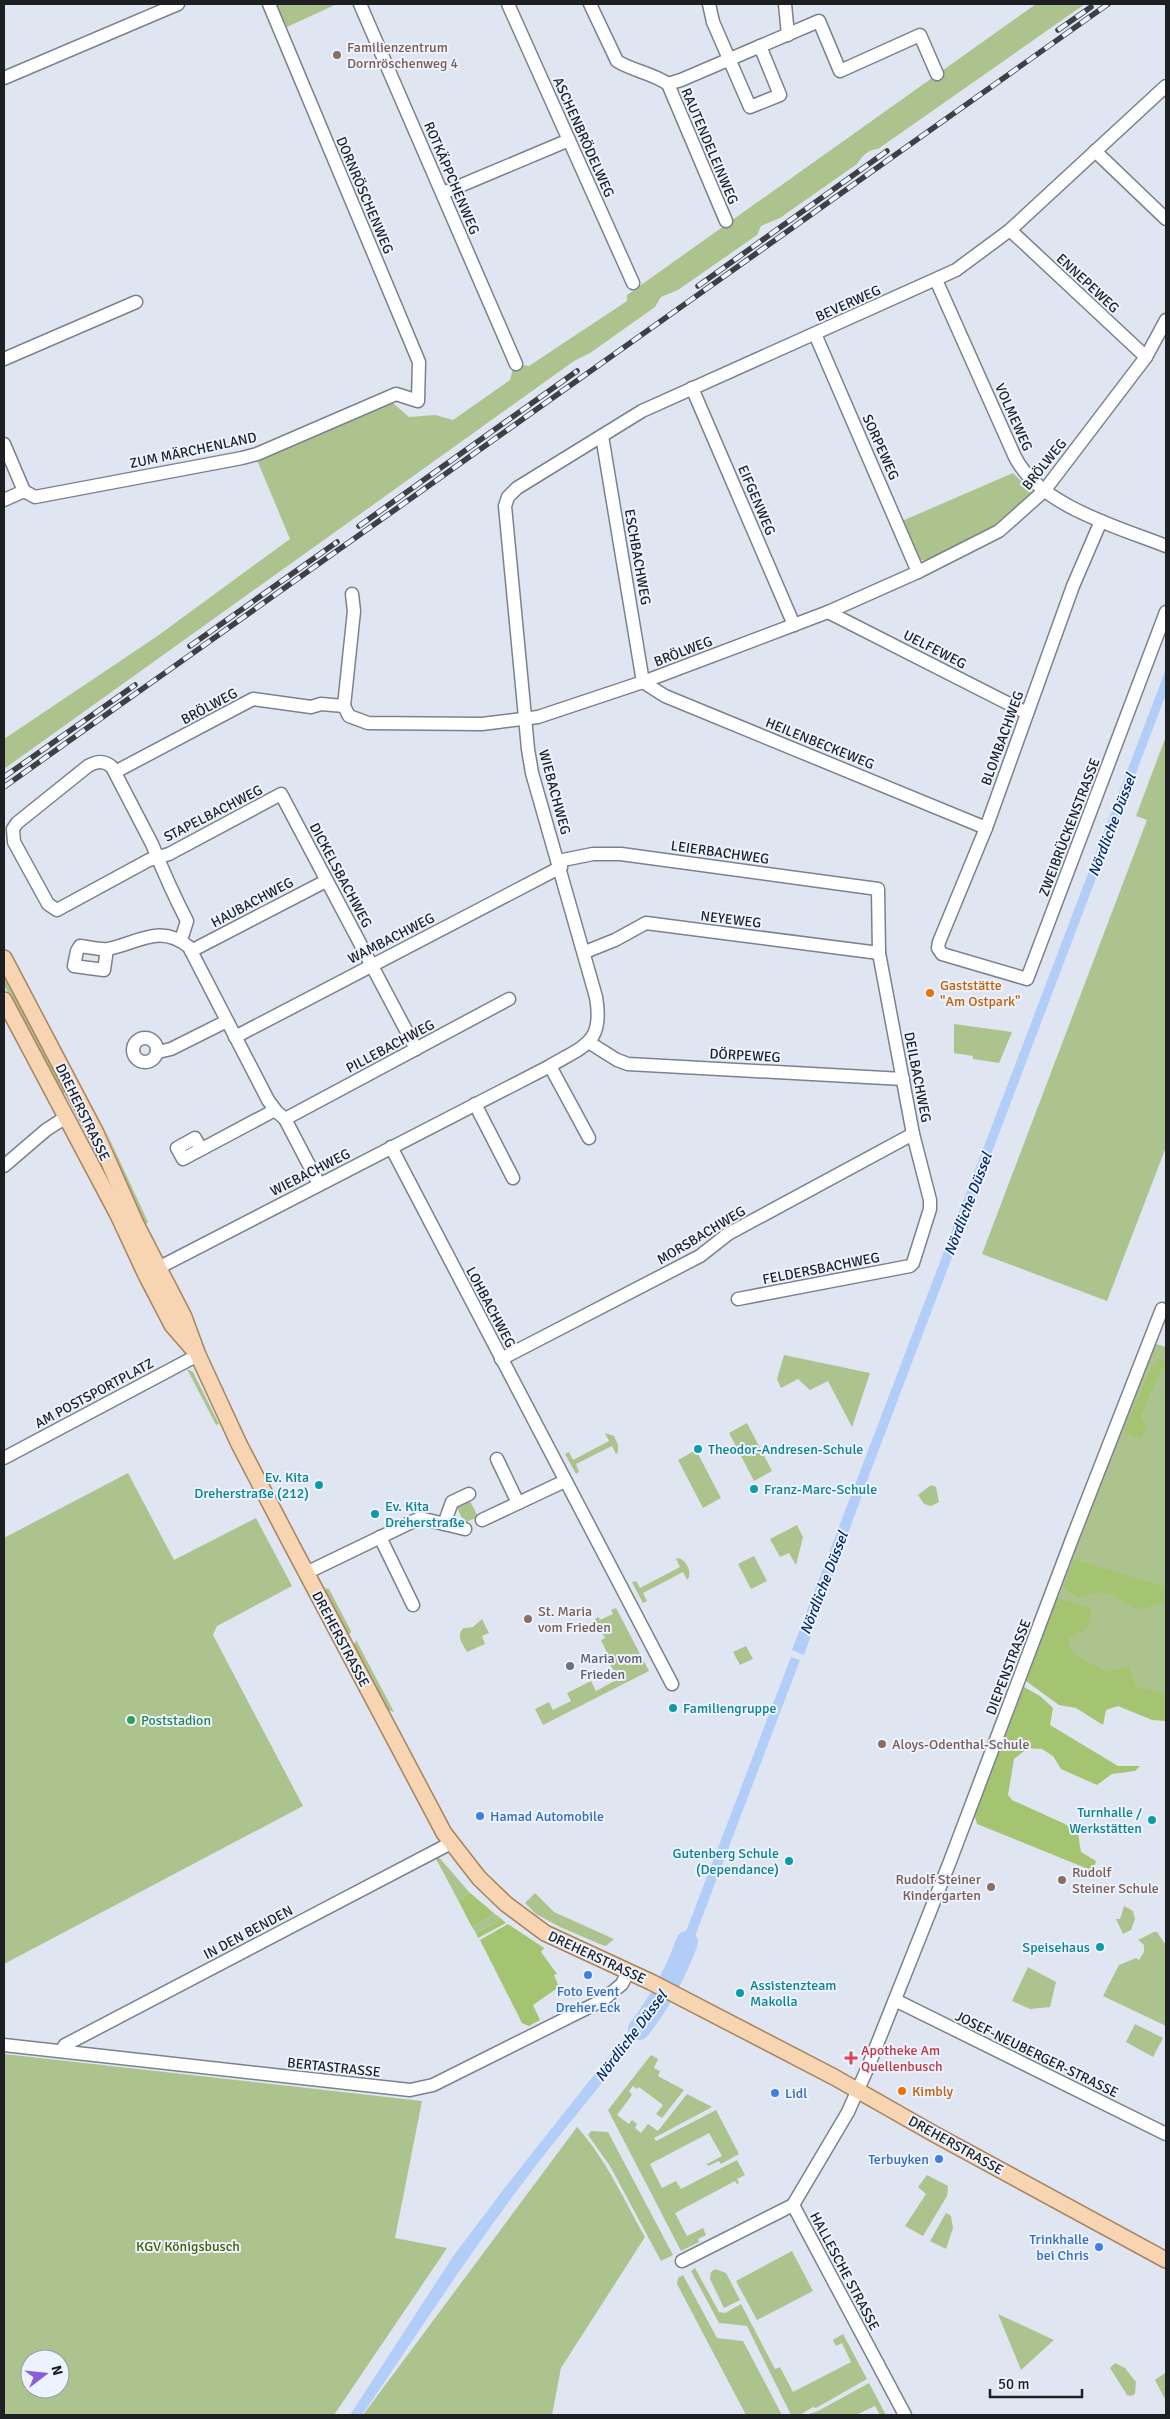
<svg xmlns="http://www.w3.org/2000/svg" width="1170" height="2419" viewBox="0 0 1170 2419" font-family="Signika,sans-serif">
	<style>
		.green { fill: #adc38e; fill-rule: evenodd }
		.forest { fill: #a4c472 }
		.water { fill: #b1cdf8 }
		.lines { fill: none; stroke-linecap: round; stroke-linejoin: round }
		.river { stroke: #b1cdf8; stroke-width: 22 }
		.minor-casing { stroke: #7b828b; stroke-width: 15 }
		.major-casing { stroke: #a7835e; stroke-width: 18 }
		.minor { stroke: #fff; stroke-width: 12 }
		.major { stroke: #f7d5b2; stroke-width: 15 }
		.rail-casing { stroke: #3d4045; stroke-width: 5.5 }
		.rail { stroke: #ecf3fe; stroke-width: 4; stroke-dasharray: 11; stroke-linecap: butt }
		.education-dot { fill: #8d6e63; stroke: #ecf3fe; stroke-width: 2 }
		.food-dot { fill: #e8710a; stroke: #ecf3fe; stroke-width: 2 }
		.culture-dot { fill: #0f9aa8; stroke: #ecf3fe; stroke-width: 2 }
		.worship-dot { fill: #6b7280; stroke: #ecf3fe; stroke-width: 2 }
		.leisure-dot { fill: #2e9e5b; stroke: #ecf3fe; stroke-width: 2 }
		.shop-dot { fill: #3f7fe0; stroke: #ecf3fe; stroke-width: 2 }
		.health-dot { fill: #e0444e; stroke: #ecf3fe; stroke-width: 2 }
		.labels { text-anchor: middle; stroke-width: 4; stroke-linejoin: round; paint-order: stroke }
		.education-label { font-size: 14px; fill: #785e54; stroke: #ecf3fe; text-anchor: start }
		.street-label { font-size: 14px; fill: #1d1f23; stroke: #ecf3fe }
		.food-label { font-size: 14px; fill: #c56008; stroke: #ecf3fe; text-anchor: start }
		.culture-label { font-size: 14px; fill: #0d838f; stroke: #ecf3fe; text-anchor: start }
		.worship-label { font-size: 14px; fill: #5b616d; stroke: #ecf3fe; text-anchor: start }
		.leisure-label { font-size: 14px; fill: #27864d; stroke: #ecf3fe; text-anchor: start }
		.shop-label { font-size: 14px; fill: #366cbe; stroke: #ecf3fe; text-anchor: start }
		.health-label { font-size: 14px; fill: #be3a42; stroke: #ecf3fe; text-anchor: start }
		.park-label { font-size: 14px; fill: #445f00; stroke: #ecf3fe }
		.water-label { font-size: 15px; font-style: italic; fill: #022b67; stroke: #ecf3fe }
	</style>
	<rect width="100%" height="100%" fill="#dfe6f1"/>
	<g class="green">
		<polygon points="276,4 337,4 287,27"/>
		<path d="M1036 4H1085L878 149C868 150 863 155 857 164L780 218 761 226 757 235 678 290 661 297 655 307 590 353 574 361 4 769V739L156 637 290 539 257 460 393 403 409 417 435 415 453 420 510 380 514 364 529 366 627 301V295Z"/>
		<polygon points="1013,473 1034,494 1005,522 929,560 920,560 902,521"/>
		<polygon points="1166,736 1166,1147 1107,1301 982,1254 1147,820 1136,816"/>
		<polygon points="4,977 64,1091 64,1097 4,985"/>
		<polygon points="954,1024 1012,1032 999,1063 973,1059 973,1056 954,1053"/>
		<polygon points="105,1129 148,1222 144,1226"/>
		<polygon points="1153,1343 1166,1347 1166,1714 1034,1662"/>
		<polygon points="784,1355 870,1373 852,1427 828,1381 810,1390 798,1379 781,1388 777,1379"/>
		<polygon points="187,1369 193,1372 219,1424 216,1425"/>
		<polygon points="747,1423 772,1471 754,1481 729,1433"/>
		<polygon points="605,1433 614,1436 618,1445 618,1452 616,1454 612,1446 576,1464 579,1472 576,1474 565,1454 569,1452 573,1460 609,1441"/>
		<polygon points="696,1450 721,1498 703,1508 678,1460"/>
		<polygon points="128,1473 174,1560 256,1518 292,1586 217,1626 213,1635 303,1806 4,1964 4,1538"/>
		<polygon points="931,1485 936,1487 939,1502 931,1506 924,1504 918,1495"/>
		<polygon points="469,1499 478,1517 464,1523 456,1505"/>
		<polygon points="797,1525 803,1537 796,1565 789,1553 780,1557 770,1539"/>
		<polygon points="754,1556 767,1581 751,1589 738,1564"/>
		<path d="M678 1558C686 1560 691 1570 689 1577L687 1580 683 1572 643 1593 647 1601 643 1603 632 1582 636 1581 640 1588 680 1567 676 1559Z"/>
		<polygon points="326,1588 329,1589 351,1631 350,1634 348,1634 325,1590"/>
		<polygon points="616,1608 649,1671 543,1725 535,1709 549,1702 553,1710 571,1701 567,1693 591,1681 596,1691 618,1679 609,1662 611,1661 601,1640 605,1638 595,1619 599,1617 600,1620 613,1614 611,1610"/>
		<path d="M482 1619 489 1633 482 1636 485 1644 467 1652C463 1644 455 1635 464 1628L473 1627Z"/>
		<polygon points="356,1640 394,1712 388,1710 354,1645"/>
		<polygon points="746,1646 753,1659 740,1665 733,1652"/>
		<polygon points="438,1856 469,1892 459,1902 435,1857"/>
		<polygon points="535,1893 554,1912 614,1939 606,1946 602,1945 560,1927 536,1914 525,1903"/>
		<polygon points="1124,1906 1133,1911 1135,1919 1131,1930 1123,1934 1116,1919 1120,1919"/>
		<polygon points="495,1914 499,1917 495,1923 476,1933 472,1927"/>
		<polygon points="1154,1932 1157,1932 1166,1945 1166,2026 1103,1996 1119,1965 1136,1958 1139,1960 1144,1952 1144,1945 1138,1940"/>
		<polygon points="1028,1967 1056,1982 1050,2007 1030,2009 1012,2001"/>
		<polygon points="1135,2024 1163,2038 1153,2057 1126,2042"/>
		<path d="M4 2054 422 2101 395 2238 447 2248 334 2415H4ZM30 2359H60V2389H30Z"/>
		<polygon points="651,2055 658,2059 654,2068 660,2071 658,2076 684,2090 662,2118 656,2114 663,2105 639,2087 637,2089 633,2086 629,2091 632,2095 617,2115 629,2124 632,2120 637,2124 635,2128 641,2133 648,2124 658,2131 687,2094 712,2107 654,2138 656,2141 716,2110 739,2154 721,2164 719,2161 708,2166 707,2164 722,2156 709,2133 650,2164 662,2188 676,2181 681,2189 737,2160 745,2175 737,2179 739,2183 737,2184 735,2181 675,2213 687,2236 703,2228 706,2235 698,2239 699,2242 681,2251 608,2110"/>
		<path d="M577 2127C606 2159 624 2200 645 2237L561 2368 552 2415H363Z"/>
		<polygon points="591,2131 608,2132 673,2255 661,2261 610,2166 588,2135"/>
		<polygon points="927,2175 948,2186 947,2196 923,2236 905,2226 926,2194 918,2187"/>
		<polygon points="946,2213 951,2216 953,2228 946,2249 930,2241"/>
		<polygon points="792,2251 813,2291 757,2320 736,2281"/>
		<polygon points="695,2268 719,2312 725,2313 741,2304 775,2369 780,2367 793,2392 851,2362 842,2343 836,2346 833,2340 843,2334 867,2379 816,2408 813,2407 800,2415 791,2415 747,2326 719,2323 691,2271"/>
		<polygon points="715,2269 726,2273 740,2300 724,2308 710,2279 711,2272"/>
		<polygon points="683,2275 717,2338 743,2341 782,2415 746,2415 677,2284 678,2278"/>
		<polygon points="998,2314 1054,2340 1021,2370"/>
		<polygon points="1115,2363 1125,2368 1136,2382 1135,2394 1131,2396 1127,2395 1110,2368"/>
		<polygon points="1165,2373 1166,2373 1166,2401 1155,2380"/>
		<polygon points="869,2383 886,2415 880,2415 875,2406 856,2415 806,2415 818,2411"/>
	</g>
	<g class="forest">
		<polygon points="1159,1359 1166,1359 1166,1368 1161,1369 1141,1416 1147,1427 1141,1438 1132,1436 1124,1430 1151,1368"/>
		<path d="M1073 1559 1166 1587V1604C1156 1601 1149 1609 1139 1609 1134 1609 1129 1605 1125 1603 1106 1590 1098 1590 1077 1598L1064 1587Z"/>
		<polygon points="1057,1598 1092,1609 1088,1628 1067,1639 1072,1653 1107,1672 1128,1666 1136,1687 1166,1694 1166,1721 1152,1720 1118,1706 1106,1710 1103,1725 1076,1708 1059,1705 1026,1681"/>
		<polygon points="1024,1687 1040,1696 1053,1708 1050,1725 1118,1766 1140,1766 1135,1771 1112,1774 1097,1785 1061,1769 1053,1756 1042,1749 1028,1748 1014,1759 1008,1795 1012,1800 1065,1824 1078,1833 1081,1852 1096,1861 1093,1871 977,1824 974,1814"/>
		<polygon points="469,1892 495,1914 472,1927 459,1902"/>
		<polygon points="499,1917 506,1923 478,1938 476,1933 495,1923"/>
		<polygon points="508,1924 544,1948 541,1952 557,1974 554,1975 559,1987 533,2005 540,2020 529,2026 522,2023 480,1940"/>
	</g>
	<g class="water">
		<polygon points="1166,669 1166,694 870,1473 804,1655 792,1650"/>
		<polygon points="791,1657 800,1660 681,1973 672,1968"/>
		<path d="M652 2002 661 2007C619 2065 571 2119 528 2176 469 2253 417 2335 362 2415H350L454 2255 510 2181Z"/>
	</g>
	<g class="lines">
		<path class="river" d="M639 2029C660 2002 675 1975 687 1942"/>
		<defs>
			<g id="minor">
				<polyline points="360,4 516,364"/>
				<polyline points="508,4 633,283"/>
				<path d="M590 4 617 61C633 71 652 73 668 84L726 221"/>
				<polyline points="709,4 713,22 750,107 780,95 760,46"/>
				<polyline points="785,4 788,35"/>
				<polyline points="4,78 178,4"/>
				<polyline points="668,84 681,80 819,21 840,71 920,35 937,74"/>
				<polyline points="1095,151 1166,219"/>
				<polyline points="443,193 569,140"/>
				<polyline points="1010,230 1146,357"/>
				<path d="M936 280 1015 457C1040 506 1118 527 1166 546"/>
				<polyline points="815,334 918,572"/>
				<polyline points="4,359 136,302"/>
				<polyline points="692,388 794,625"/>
				<polyline points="602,436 643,682 665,696 986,828"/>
				<polyline points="4,444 24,491"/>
				<polyline points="24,491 35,497 242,458 257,454 396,394 418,401 419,362 269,4"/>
				<polyline points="4,500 24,491"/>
				<polyline points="1101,521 1073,586 986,828 939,942 938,948 942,954 1027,979 1166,612"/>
				<polyline points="828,612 1027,713"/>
				<polyline points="344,706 349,716 368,723 482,724 538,717 643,682 828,612 918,572 999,531 1044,491 1146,357 1166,320"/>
				<polyline points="344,706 354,611 352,594"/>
				<polyline points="115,772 253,699 311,707 321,704 344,706"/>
				<polyline points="558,861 593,854 621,854 878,889 879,953 913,1134 930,1200 930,1209 913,1263 910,1266 738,1299"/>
				<path d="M181 940 187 921C174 896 163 871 152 844L112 767C104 760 97 761 88 766L17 823 13 829 14 842 48 904 57 910 149 860 169 854 281 794 416 1049"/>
				<path d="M107 949 104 970 74 966 77 951 80 946C89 947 100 950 108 949 138 943 160 923 189 947L268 1100 276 1111 285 1119 319 1184"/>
				<polyline points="191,951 326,881"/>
				<polyline points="585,952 615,940 646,923 879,953"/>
				<polyline points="235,1037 561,867"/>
				<circle cx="145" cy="1050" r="12"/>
				<polyline points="590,1043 617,1060 628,1064 903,1079"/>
				<polyline points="158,1052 171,1049 227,1021"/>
				<polyline points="550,1066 589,1138"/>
				<polyline points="475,1104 513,1178"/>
				<polyline points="285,1119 509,999"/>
				<polyline points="391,1147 672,1684"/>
				<polyline points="201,1149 195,1138 177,1148 183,1159 275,1110"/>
				<polyline points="4,1166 46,1130 66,1117"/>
				<path d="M151 1268H158L550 1066C585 1045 604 1043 596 997L532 773 528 749 505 506 508 497 517 488 642 411 956 270 1010 230 1166 86"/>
				<polyline points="501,1359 700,1256 728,1234 913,1134"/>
				<polyline points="4,1458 198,1355 194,1348"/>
				<polyline points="497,1459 518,1503"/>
				<polyline points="482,1520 565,1481"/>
				<polyline points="444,1524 452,1502 469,1494"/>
				<polyline points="380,1537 413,1605"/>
				<polyline points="306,1573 420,1518 465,1529"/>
				<polyline points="895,2000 1166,2134"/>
				<polyline points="4,2045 410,2090 433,2085 603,2000 622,1984 628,1972"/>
				<polyline points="61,2051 65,2045 451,1843"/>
				<polyline points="793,2205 848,2112 868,2067 949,1864 1072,1539 1162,1309"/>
				<polyline points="793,2205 905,2415"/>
				<polyline points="682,2261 793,2205"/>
			</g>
			<g id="major">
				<polyline points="4,958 96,1133 136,1224 184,1317 198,1355 239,1444 289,1540 444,1833 479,1878 506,1904 545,1933 651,1982 834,2077 936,2135 1166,2260"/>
				<polyline points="4,1000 118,1215 146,1275 172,1325 192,1348"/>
			</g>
		</defs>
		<use href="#minor" class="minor-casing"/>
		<use href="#major" class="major-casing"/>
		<use href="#minor" class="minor"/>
		<use href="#major" class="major"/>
		<defs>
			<g id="rail">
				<polyline points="1058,30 1091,7"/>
				<polyline points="698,286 887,151"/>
				<polyline points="359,526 577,371"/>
				<polyline points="190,646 337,542"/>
				<polyline points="4,777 135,685"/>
				<polyline points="4,787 1108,4"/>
			</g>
		</defs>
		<use href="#rail" class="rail-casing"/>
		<use href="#rail" class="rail"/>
	</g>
	<g class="education-dot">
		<circle cx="337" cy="55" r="5"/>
		<circle cx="528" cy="1619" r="5"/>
		<circle cx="882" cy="1744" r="5"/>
		<circle cx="1062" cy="1880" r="5"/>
		<circle cx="991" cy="1887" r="5"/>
	</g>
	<g class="food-dot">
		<circle cx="930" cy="993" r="5"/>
		<circle cx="902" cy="2091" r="5"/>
	</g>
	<g class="culture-dot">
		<circle cx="698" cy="1449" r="5"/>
		<circle cx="319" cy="1485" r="5"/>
		<circle cx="754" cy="1489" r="5"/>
		<circle cx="375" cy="1514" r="5"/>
		<circle cx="673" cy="1708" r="5"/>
		<circle cx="1152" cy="1820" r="5"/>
		<circle cx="789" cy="1861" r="5"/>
		<circle cx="1100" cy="1947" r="5"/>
		<circle cx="740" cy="1993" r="5"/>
	</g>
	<circle class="worship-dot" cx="570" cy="1666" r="5"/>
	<circle class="leisure-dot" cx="131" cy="1720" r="5"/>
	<g class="shop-dot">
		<circle cx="480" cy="1816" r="5"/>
		<circle cx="588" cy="1975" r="5"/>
		<circle cx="775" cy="2093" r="5"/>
		<circle cx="939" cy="2159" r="5"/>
		<circle cx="1099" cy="2247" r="5"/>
	</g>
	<path class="health-dot" d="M848.5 2050.5h5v5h5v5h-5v5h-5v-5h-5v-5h5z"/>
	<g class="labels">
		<g class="education-label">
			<text x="347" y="52">Familienzentrum<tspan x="347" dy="16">Dornröschenweg 4</tspan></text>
			<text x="538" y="1616">St. Maria<tspan x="538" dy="16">vom Frieden</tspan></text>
			<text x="892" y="1749">Aloys-Odenthal-Schule</text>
			<text x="1072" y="1877">Rudolf<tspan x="1072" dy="16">Steiner Schule</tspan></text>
			<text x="981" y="1884" text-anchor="end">Rudolf Steiner<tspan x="981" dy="16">Kindergarten</tspan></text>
		</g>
		<g class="street-label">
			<text transform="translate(584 137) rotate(66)" y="5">ASCHENBRÖDELWEG</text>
			<text transform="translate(710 146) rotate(67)" y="5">RAUTENDELEINWEG</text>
			<text transform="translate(452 178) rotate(67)" y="5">ROTKÄPPCHENWEG</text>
			<text transform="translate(365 195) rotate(67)" y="5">DORNRÖSCHENWEG</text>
			<text transform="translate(1088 283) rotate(43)" y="5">ENNEPEWEG</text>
			<text transform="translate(848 303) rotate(-24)" y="5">BEVERWEG</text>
			<text transform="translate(1014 417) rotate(66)" y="5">VOLMEWEG</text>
			<text transform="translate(881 447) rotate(66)" y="5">SORPEWEG</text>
			<text transform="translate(193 450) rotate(-12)" y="5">ZUM MÄRCHENLAND</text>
			<text transform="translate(1044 464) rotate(-51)" y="5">BRÖLWEG</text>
			<text transform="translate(757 500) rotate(67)" y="5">EIFGENWEG</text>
			<text transform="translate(638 557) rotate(80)" y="5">ESCHBACHWEG</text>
			<text transform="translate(935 649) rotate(27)" y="5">UELFEWEG</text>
			<text transform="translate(683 651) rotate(-21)" y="5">BRÖLWEG</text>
			<text transform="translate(209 706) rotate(-28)" y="5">BRÖLWEG</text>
			<text transform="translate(1002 738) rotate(-70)" y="5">BLOMBACHWEG</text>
			<text transform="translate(820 743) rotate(22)" y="5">HEILENBECKEWEG</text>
			<text transform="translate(555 792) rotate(75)" y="5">WIEBACHWEG</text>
			<text transform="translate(213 813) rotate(-27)" y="5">STAPELBACHWEG</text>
			<text transform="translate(1069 827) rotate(-69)" y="5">ZWEIBRÜCKENSTRASSE</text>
			<text transform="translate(720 852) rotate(8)" y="5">LEIERBACHWEG</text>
			<text transform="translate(341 875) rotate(62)" y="5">DICKELSBACHWEG</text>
			<text transform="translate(252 902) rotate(-28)" y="5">HAUBACHWEG</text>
			<text transform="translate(731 919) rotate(7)" y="5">NEYEWEG</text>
			<text transform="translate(391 938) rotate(-27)" y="5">WAMBACHWEG</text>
			<text transform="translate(390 1046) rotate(-28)" y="5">PILLEBACHWEG</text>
			<text transform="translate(745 1055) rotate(3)" y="5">DÖRPEWEG</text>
			<text transform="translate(918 1077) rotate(79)" y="5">DEILBACHWEG</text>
			<text transform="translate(83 1112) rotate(64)" y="5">DREHERSTRASSE</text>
			<text transform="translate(310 1172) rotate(-27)" y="5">WIEBACHWEG</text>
			<text transform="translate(701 1235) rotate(-31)" y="5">MORSBACHWEG</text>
			<text transform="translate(821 1268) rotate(-11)" y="5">FELDERSBACHWEG</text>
			<text transform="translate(491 1307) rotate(62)" y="5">LOHBACHWEG</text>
			<text transform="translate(94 1393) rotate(-28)" y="5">AM POSTSPORTPLATZ</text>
			<text transform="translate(341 1639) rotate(62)" y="5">DREHERSTRASSE</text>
			<text transform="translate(1008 1667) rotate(-69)" y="5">DIEPENSTRASSE</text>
			<text transform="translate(248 1932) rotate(-28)" y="5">IN DEN BENDEN</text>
			<text transform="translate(597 1957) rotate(25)" y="5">DREHERSTRASSE</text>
			<text transform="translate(1037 2054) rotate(26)" y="5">JOSEF-NEUBERGER-STRASSE</text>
			<text transform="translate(334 2067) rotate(6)" y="5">BERTASTRASSE</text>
			<text transform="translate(956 2145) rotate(29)" y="5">DREHERSTRASSE</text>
			<text transform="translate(845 2271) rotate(62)" y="5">HALLESCHE STRASSE</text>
		</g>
		<g class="food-label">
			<text x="940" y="990">Gaststätte<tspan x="940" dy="16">"Am Ostpark"</tspan></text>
			<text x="912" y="2096">Kimbly</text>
		</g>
		<g class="culture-label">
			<text x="708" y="1454">Theodor-Andresen-Schule</text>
			<text x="309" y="1482" text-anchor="end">Ev. Kita<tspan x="309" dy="16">Dreherstraße (212)</tspan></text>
			<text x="764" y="1494">Franz-Marc-Schule</text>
			<text x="385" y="1511">Ev. Kita<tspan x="385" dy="16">Dreherstraße</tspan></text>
			<text x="683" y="1713">Familiengruppe</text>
			<text x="1142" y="1817" text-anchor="end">Turnhalle /<tspan x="1142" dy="16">Werkstätten</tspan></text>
			<text x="779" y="1858" text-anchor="end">Gutenberg Schule<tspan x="779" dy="16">(Dependance)</tspan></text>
			<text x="1090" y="1952" text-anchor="end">Speisehaus</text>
			<text x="750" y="1990">Assistenzteam<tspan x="750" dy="16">Makolla</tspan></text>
		</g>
		<g class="worship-label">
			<text x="580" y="1663">Maria vom<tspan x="580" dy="16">Frieden</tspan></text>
		</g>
		<g class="leisure-label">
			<text x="141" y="1725">Poststadion</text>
		</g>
		<g class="shop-label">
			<text x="490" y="1821">Hamad Automobile</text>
			<text x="588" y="1996" text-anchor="middle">Foto Event<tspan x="588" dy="16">Dreher Eck</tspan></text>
			<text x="785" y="2098">Lidl</text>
			<text x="929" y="2164" text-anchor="end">Terbuyken</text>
			<text x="1089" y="2244" text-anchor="end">Trinkhalle<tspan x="1089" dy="16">bei Chris</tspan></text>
		</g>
		<g class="health-label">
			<text x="861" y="2055">Apotheke Am<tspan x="861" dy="16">Quellenbusch</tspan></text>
		</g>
		<g class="park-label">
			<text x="188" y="2251">KGV Königsbusch</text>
		</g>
		<g class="water-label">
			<text transform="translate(1112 825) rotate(-69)" y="5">Nördliche Düssel</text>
			<text transform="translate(968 1204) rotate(-69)" y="5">Nördliche Düssel</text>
			<text transform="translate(824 1583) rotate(-69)" y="5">Nördliche Düssel</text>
			<text transform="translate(631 2036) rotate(-53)" y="5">Nördliche Düssel</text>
		</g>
	</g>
	<rect width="1170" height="2419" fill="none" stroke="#1d1f23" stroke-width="10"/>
	<g transform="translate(45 2374) rotate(74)"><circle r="24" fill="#ecf3fe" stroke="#999ea6"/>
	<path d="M0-4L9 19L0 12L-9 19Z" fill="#895fd9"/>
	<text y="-8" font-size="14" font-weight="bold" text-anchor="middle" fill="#1d1f23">N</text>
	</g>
	<path d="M990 2389v8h92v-8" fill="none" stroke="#1d1f23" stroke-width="2.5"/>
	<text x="998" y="2389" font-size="15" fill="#1d1f23" stroke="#ecf3fe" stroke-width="4" paint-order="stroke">50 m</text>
</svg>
